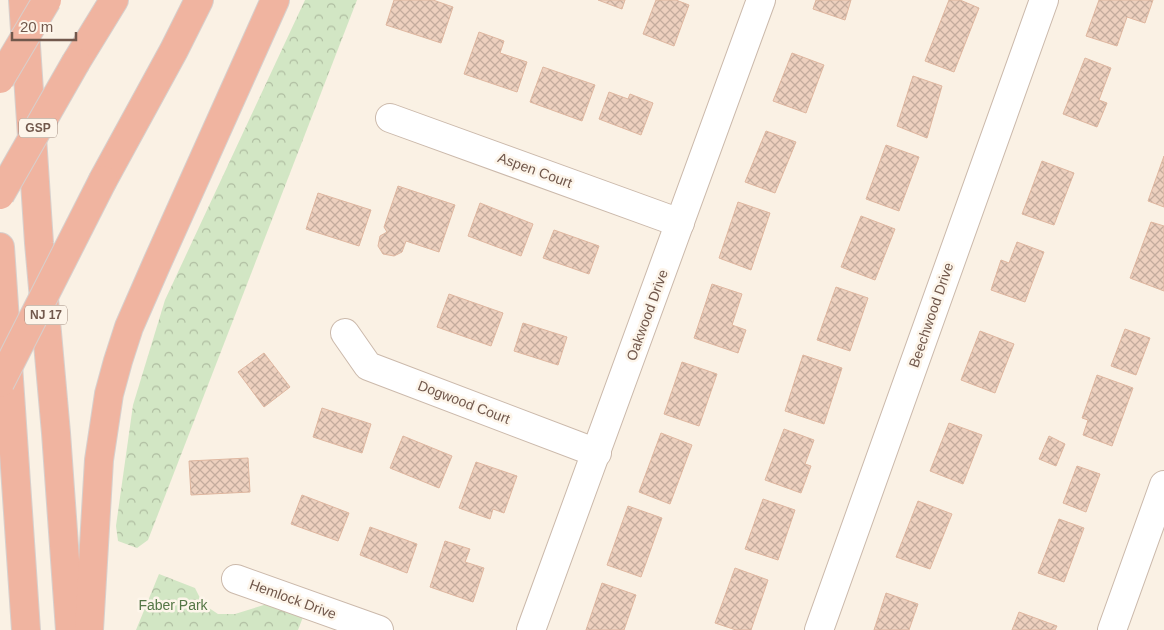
<svg xmlns="http://www.w3.org/2000/svg" width="1164" height="630" viewBox="0 0 1164 630" font-family="Helvetica,sans-serif">
	<style>
		.forest { fill: url(#forest-crowns) }
		.building { fill: url(#building-cross-hatch); stroke: #dfb7a0 }
		.lines { fill: none; stroke-linecap: round; stroke-linejoin: round }
		.minor-casing { stroke: #cbb9ab; stroke-width: 30 }
		.highway-casing { stroke: #d7d0cd; stroke-width: 30 }
		.minor { stroke: #fff; stroke-width: 28 }
		.highway { stroke: #f0b4a0; stroke-width: 28 }
		.highway-bridge-casing { stroke: #d7d0cd; stroke-width: 30; stroke-linecap: butt }
		.highway-bridge { stroke: #f0b4a0; stroke-width: 28 }
		.labels { text-anchor: middle; stroke-width: 5; stroke-linejoin: round; paint-order: stroke }
		.shield { fill: #fdf5ea; stroke: #9b877b; stroke-width: 1 }
		.shield-label { font-size: 12px; font-weight: bold; fill: #71584c }
		.street-label { font-size: 14px; fill: #71584c; stroke: #fdf5ea }
		.park-label { font-size: 14px; fill: #547645; stroke: #fdf5ea }
	</style>
	<defs>
		<pattern id="forest-crowns" width="20" height="18" patternUnits="userSpaceOnUse" patternTransform="scale(1.25)"><rect width="20" height="18" fill="#d2e6c4"/><path d="M2 6a3 3 0 1 1 6 0M12 15a3 3 0 1 1 6 0" fill="none" stroke="#afbda1"/></pattern>
		<pattern id="building-cross-hatch" width="8" height="8" patternUnits="userSpaceOnUse" patternTransform="scale(1.25)"><rect width="8" height="8" fill="#edd0be"/><path d="M0 0l8 8M0 8l8-8" fill="none" stroke="#c4ac9d"/></pattern>
	</defs>
	<rect width="100%" height="100%" fill="#faf1e4"/>
	<g class="forest">
		<polygon points="305,0 357,0 148,540 137,548 118,541 116,526 133,405 165,300"/>
		<polygon points="159,574 195,588 203,604 218,614 235,614 267,604 303,617 298,630 136,630"/>
	</g>
	<g class="building">
		<polygon points="394,0 433,0 453,7 441,43 386,25"/>
		<polygon points="598,0 625,0 622,9"/>
		<polygon points="656,0 676,0 689,5 674,46 643,34"/>
		<polygon points="816,0 851,0 845,20 813,9"/>
		<polygon points="949,0 960,0 979,8 954,72 925,61"/>
		<polygon points="1099,0 1153,0 1145,23 1127,17 1117,46 1086,36"/>
		<polygon points="479,32 504,41 500,53 527,62 517,92 464,74"/>
		<polygon points="792,53 824,65 806,113 773,101"/>
		<polygon points="1085,58 1111,68 1099,100 1107,103 1097,127 1063,114"/>
		<polygon points="543,67 595,85 582,121 530,102"/>
		<polygon points="913,76 942,86 927,138 897,126"/>
		<polygon points="609,92 628,99 630,94 653,103 641,135 599,119"/>
		<polygon points="766,131 796,142 775,193 745,182"/>
		<polygon points="886,145 919,157 899,211 866,199"/>
		<polygon points="1164,156 1164,207 1148,201"/>
		<polygon points="1042,161 1074,173 1054,225 1022,214"/>
		<polygon points="398,186 455,205 439,252 406,241 402,252 394,256 383,254 378,246 380,236 387,232 384,227"/>
		<polygon points="318,193 371,210 359,246 306,229"/>
		<polygon points="738,202 770,213 751,270 719,258"/>
		<polygon points="480,203 533,224 521,256 468,236"/>
		<polygon points="861,216 895,229 875,280 841,267"/>
		<polygon points="1151,222 1164,226 1164,291 1130,278"/>
		<polygon points="554,230 599,246 589,274 543,258"/>
		<polygon points="1017,242 1044,252 1025,302 991,290 1001,260 1009,263"/>
		<polygon points="712,284 742,294 732,325 746,330 738,353 694,338"/>
		<polygon points="836,287 868,298 850,351 817,340"/>
		<polygon points="449,294 503,313 491,346 437,327"/>
		<polygon points="523,323 567,337 558,365 514,351"/>
		<polygon points="1125,329 1150,338 1136,375 1111,366"/>
		<polygon points="980,331 1014,344 995,393 961,380"/>
		<polygon points="264,353 290,387 264,407 238,372"/>
		<polygon points="803,355 842,368 824,424 785,411"/>
		<polygon points="682,362 717,374 699,426 664,414"/>
		<polygon points="1097,375 1133,388 1112,446 1083,435 1088,420 1082,418"/>
		<polygon points="322,408 371,424 362,453 313,437"/>
		<polygon points="949,423 982,435 963,484 930,471"/>
		<polygon points="784,429 814,440 805,464 811,466 801,493 765,480"/>
		<polygon points="661,433 692,445 670,504 639,492"/>
		<polygon points="403,436 452,456 439,488 390,468"/>
		<polygon points="1049,436 1065,444 1056,466 1039,459"/>
		<polygon points="248,458 250,492 191,495 189,461"/>
		<polygon points="476,462 517,476 504,513 493,509 490,519 459,508"/>
		<polygon points="1077,466 1100,474 1086,512 1063,503"/>
		<polygon points="302,495 349,513 338,541 291,524"/>
		<polygon points="763,499 795,510 778,560 745,549"/>
		<polygon points="918,501 952,514 930,569 896,557"/>
		<polygon points="628,506 662,518 641,577 607,565"/>
		<polygon points="1059,519 1084,528 1064,582 1038,573"/>
		<polygon points="370,527 417,544 407,573 360,555"/>
		<polygon points="445,541 470,549 465,562 484,568 473,602 430,587"/>
		<polygon points="735,568 768,580 751,630 736,630 715,623"/>
		<polygon points="602,583 636,595 624,630 586,630"/>
		<polygon points="886,593 918,604 909,630 874,630"/>
		<polygon points="1019,612 1057,626 1055,630 1012,630"/>
	</g>
	<g class="lines">
		<defs>
			<g id="minor">
				<polyline points="390,118 680,223"/>
				<polyline points="345,333 368,366 597,453"/>
				<polyline points="236,579 379,630"/>
				<polyline points="531,630 761,0"/>
				<polyline points="819,630 1044,0"/>
				<polyline points="1112,630 1164,485"/>
			</g>
			<g id="highway">
				<polyline points="23,0 39,243 56,433 70,630"/>
				<polyline points="76,62 114,0"/>
				<polyline points="103,180 174,50 199,0"/>
				<polyline points="0,247 26,630"/>
				<polyline points="89,630 99,460 109,394 118,361 129,327 157,263 275,0"/>
			</g>
		</defs>
		<use href="#minor" class="minor-casing"/>
		<use href="#highway" class="highway-casing"/>
		<use href="#minor" class="minor"/>
		<use href="#highway" class="highway"/>
		<defs>
			<g id="highway-bridge">
				<polyline points="0,79 47,0"/>
				<polyline points="0,195 76,62"/>
				<polyline points="0,383 103,180"/>
			</g>
		</defs>
		<use href="#highway-bridge" class="highway-bridge-casing"/>
		<use href="#highway-bridge" class="highway-bridge"/>
	</g>
	<g class="labels">
		<g class="shield">
			<rect x="19" y="118.5" width="38" height="19" rx="4"/>
			<rect x="25" y="305.5" width="42" height="19" rx="4"/>
		</g>
		<g class="shield-label">
			<text x="38" y="132">GSP</text>
			<text x="46" y="319">NJ 17</text>
		</g>
		<g class="street-label">
			<text transform="translate(535 170) rotate(20)" y="5">Aspen Court</text>
			<text transform="translate(647 315) rotate(-70)" y="5">Oakwood Drive</text>
			<text transform="translate(931 315) rotate(-71)" y="5">Beechwood Drive</text>
			<text transform="translate(464 402) rotate(21)" y="5">Dogwood Court</text>
			<text transform="translate(293 599) rotate(20)" y="5">Hemlock Drive</text>
		</g>
		<g class="park-label">
			<text x="173" y="610">Faber Park</text>
		</g>
	</g>
	<path d="M12 32v8h64v-8" fill="none" stroke="#71584c" stroke-width="2.5"/>
	<text x="20" y="32" font-size="15" fill="#71584c" stroke="#fdf5ea" stroke-width="4" paint-order="stroke">20 m</text>
</svg>
